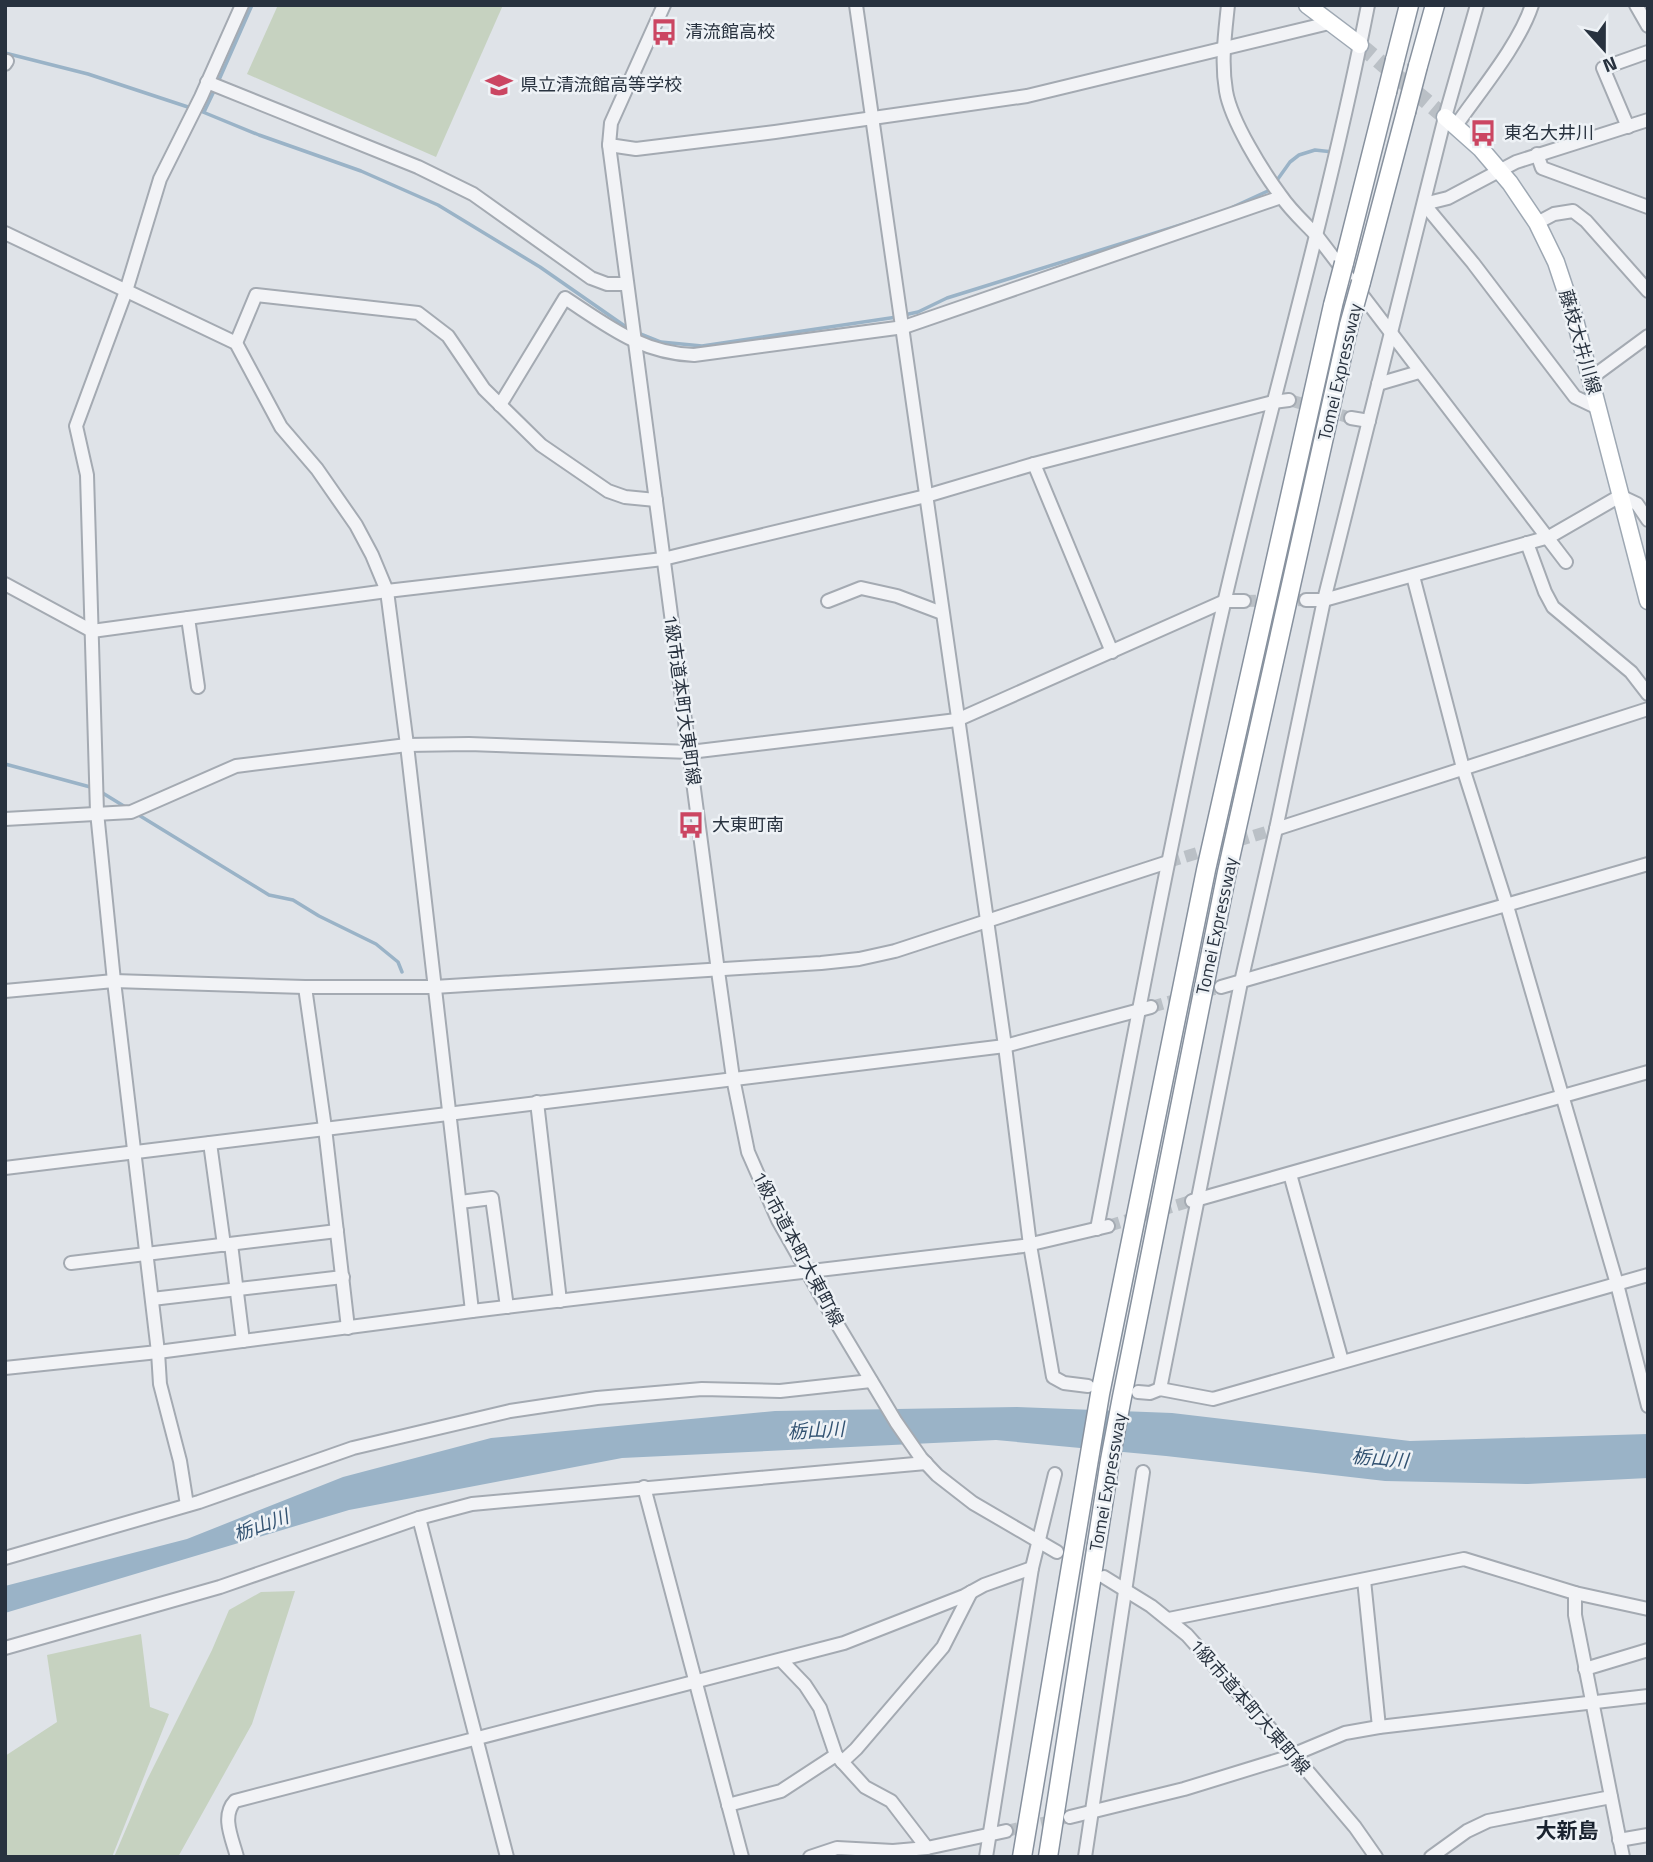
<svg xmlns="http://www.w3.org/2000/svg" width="1653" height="1862" viewBox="0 0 1653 1862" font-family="'Titillium Web','Noto Sans JP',sans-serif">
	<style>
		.green { fill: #c6d2c0 }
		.water { fill: #9ab3c7 }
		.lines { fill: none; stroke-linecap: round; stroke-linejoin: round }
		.stream { stroke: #9ab3c7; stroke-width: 3.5 }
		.minor-tunnel { stroke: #bac0c6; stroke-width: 12; stroke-dasharray: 12 6; stroke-linecap: butt }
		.major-tunnel { stroke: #bac0c6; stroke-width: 16; stroke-dasharray: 16 8; stroke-linecap: butt }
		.minor-casing { stroke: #a4aab2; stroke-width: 16 }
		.major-casing { stroke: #9ea8b3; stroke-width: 19 }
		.highway-casing { stroke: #87919e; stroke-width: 21 }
		.minor { stroke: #f2f3f6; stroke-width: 12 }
		.major { stroke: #fff; stroke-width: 16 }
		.highway { stroke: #fff; stroke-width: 18 }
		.highway-bridge-casing { stroke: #87919e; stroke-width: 21; stroke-linecap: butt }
		.highway-bridge { stroke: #fff; stroke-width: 18 }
		.labels { text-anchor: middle; stroke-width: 5; stroke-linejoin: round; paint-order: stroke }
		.poi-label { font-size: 18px; fill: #28323f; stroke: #eef2f6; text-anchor: start }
		.street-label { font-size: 18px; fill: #28323f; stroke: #eef2f6 }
		.water-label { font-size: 19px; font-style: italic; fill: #335372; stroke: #eef2f6 }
		.quarter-label { font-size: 21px; font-weight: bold; fill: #1a232f; stroke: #eef2f6 }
	</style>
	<rect width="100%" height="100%" fill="#dfe3e8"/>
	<g class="green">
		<polygon points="278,5 503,5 436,157 247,74"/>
		<polygon points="295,1591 252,1724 178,1857 114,1857 147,1780 212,1650 229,1610 261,1592"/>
		<polygon points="141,1634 150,1707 169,1714 112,1857 5,1857 5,1756 57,1722 47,1655"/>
	</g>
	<polygon class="water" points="1017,1407 1172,1413 1410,1441 1648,1434 1648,1478 1528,1484 1385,1481 1166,1456 996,1440 622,1458 349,1510 5,1613 5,1586 187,1539 343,1477 491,1438 775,1411"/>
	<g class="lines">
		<g class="stream">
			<polyline points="780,5 787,5"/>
			<polyline points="5,53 88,74 191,108"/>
			<polyline points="218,82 252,5"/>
			<polyline points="198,110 259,135 361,171 438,205 540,267 629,329"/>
			<polyline points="204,112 215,89"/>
			<polyline points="1233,207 1270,190 1290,162 1299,155 1315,150 1333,152"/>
			<polyline points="904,315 918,312 947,298 1203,218"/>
			<polyline points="636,332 661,342 702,346 897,317"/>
			<polyline points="5,764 94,788"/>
			<polyline points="101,792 127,808"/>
			<polyline points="137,814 269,895 293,900 319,916 376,944 398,962 402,972"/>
		</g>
		<g class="minor-tunnel">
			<polyline points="1289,400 1351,418"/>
			<polyline points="1244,601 1306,600"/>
			<polyline points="1168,862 1276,829"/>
			<polyline points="1151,1007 1221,987"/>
			<polyline points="1108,1226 1191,1201"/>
			<polyline points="1006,1831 1070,1817"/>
		</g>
		<polyline class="major-tunnel" points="1360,45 1445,117"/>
		<defs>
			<g id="minor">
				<polyline points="664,5 611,123 609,145 718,971 733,1078 748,1152 778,1220 830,1312 896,1422 921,1458 937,1475 973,1503 1057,1552"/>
				<polyline points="856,5 1005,1046 1030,1245 1053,1377 1064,1383 1088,1386"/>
				<path d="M1228 5C1225 34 1221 62 1226 91 1231 121 1263 172 1281 196 1291 211 1305 223 1317 236L1566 562"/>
				<polyline points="1636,5 1648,26"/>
				<polyline points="5,64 7,61"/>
				<polyline points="207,82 418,167 473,194 591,278 607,284 627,284"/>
				<path d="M1455 127C1479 92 1519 45 1532 5"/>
				<polyline points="1628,127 1603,68 1648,52"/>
				<polyline points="609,145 636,149 775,132 1027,96 1329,23"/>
				<polyline points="1537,154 1542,168 1648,207"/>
				<polyline points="1537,223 1554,214 1573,211 1586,221 1648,291"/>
				<polyline points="5,233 236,343 281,427 317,469 356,525 372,555 387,591 407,745 472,1311"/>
				<polyline points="236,343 256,295 418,313 448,336 484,389 541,445 608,491 625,497 656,500"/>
				<polyline points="1591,378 1648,336"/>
				<polyline points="1378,384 1419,372"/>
				<path d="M500 405 565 298C608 326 641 353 694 355L904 327 1281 197"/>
				<polyline points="1598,408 1575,397 1473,263 1424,204 1448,198 1516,162 1648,120"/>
				<polyline points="1351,418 1369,421"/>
				<polyline points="1034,464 1112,652"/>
				<polyline points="1527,543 1545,592 1553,607 1631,672 1648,694"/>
				<polyline points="1413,576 1463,768 1507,906 1617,1284 1648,1406"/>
				<polyline points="5,584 92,631 387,591 663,559 926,496 1034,464 1273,402 1289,400"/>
				<polyline points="1306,600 1324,600 1549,537 1620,496 1637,504 1648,520"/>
				<polyline points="828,601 861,588 897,596 942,613"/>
				<polyline points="188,618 198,687"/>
				<polyline points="5,819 131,812 236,766 407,745 469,744 690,752 957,720 1225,601 1244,601"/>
				<polyline points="1276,829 1648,709"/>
				<polyline points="305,987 325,1128 348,1328"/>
				<polyline points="1221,987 1648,864"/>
				<polyline points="5,991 114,981 305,987 434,987 821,963 859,959 895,951 1168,862"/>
				<polyline points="537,1102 560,1301"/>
				<polyline points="210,1143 224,1245"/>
				<polyline points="5,1168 1005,1046 1151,1007"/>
				<polyline points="1290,1174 1342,1361"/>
				<polyline points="1192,1201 1648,1072"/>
				<polyline points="460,1202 492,1198 507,1307"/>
				<path d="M1097 1229C1137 1018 1177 808 1225 599 1271 401 1329 205 1368 5"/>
				<polyline points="231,1244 243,1341"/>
				<polyline points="71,1263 337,1231"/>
				<polyline points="152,1299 343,1277"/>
				<polyline points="5,1368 158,1352 472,1311 1023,1246 1108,1226"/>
				<polyline points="1160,1389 1241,982 1276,829 1324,600 1445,117 1477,5"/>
				<polyline points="1138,1392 1150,1393 1160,1389 1213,1399 1648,1275"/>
				<polyline points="644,1487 742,1857"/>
				<polyline points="187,1505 180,1461 160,1384 158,1352 114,981 97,812 87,475 76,426 126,291 160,179 201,97 242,5"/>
				<polyline points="419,1518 507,1857"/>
				<polyline points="5,1558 199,1502 353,1448 510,1411 597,1398 702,1389 780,1391 871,1381"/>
				<polyline points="1104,1577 1151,1606 1187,1635 1293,1754 1355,1827 1376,1857"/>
				<polyline points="1364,1580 1379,1727"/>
				<polyline points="1575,1593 1575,1615 1623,1857"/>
				<polyline points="1169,1619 1464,1559 1575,1593 1648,1609"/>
				<polyline points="5,1648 220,1587 419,1518 472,1504 926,1463"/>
				<polyline points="781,1660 805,1685 820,1708 836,1755 865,1787 891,1801 927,1848"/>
				<polyline points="1585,1669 1648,1650"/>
				<polyline points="842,1762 856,1749 943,1647 971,1592"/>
				<polyline points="728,1805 781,1791 836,1755"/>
				<polyline points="1070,1817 1184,1789 1285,1758 1345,1733 1379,1727 1648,1696"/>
				<polyline points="1619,1840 1648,1835"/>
				<path d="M237 1857C232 1838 221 1816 235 1801L844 1643 964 1596 984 1585 1032 1568"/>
				<polyline points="810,1857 837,1848 893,1851 927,1848 1006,1831"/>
				<polyline points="986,1857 1032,1568 1055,1474"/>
				<polyline points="1085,1857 1143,1472"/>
				<polyline points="1431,1857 1467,1831 1488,1821 1611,1797"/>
			</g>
			<g id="major">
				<polyline points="1307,5 1360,45"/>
				<polyline points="1445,117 1481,149 1510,183 1537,223 1556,262 1574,316 1648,601"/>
			</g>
			<g id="highway">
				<polyline points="1395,60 1409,5"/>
				<polyline points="1418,66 1435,5"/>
				<polyline points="1344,263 1387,92"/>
				<polyline points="1361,282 1406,112"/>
				<polyline points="1022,1857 1100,1394 1206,870 1333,305"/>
				<polyline points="1048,1857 1110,1460 1122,1397 1227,872 1349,325"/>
			</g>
		</defs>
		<use href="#minor" class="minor-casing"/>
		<use href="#major" class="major-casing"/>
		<use href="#highway" class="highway-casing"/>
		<use href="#minor" class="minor"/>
		<use href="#major" class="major"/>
		<use href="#highway" class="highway"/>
		<defs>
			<g id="highway-bridge">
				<polyline points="1387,92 1395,60"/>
				<polyline points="1406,112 1418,66"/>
				<polyline points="1333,305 1344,263"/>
				<polyline points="1349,325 1361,282"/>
			</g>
		</defs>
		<use href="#highway-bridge" class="highway-bridge-casing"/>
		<use href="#highway-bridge" class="highway-bridge"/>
	</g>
	<defs>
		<symbol id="bus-bare" viewBox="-9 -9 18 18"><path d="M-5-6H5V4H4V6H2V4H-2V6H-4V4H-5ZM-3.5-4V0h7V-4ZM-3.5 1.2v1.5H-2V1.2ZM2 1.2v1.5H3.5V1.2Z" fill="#cb4662" stroke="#eef2f6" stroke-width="2.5" paint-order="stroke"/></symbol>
		<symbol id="school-bare" viewBox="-9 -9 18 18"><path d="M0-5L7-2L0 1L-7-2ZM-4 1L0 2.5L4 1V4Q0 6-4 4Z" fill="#cb4662" stroke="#eef2f6" stroke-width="2.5" paint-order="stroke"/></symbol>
	</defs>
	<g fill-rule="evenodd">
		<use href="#bus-bare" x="645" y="13" width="38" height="38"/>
		<use href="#school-bare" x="480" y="66" width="38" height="38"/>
		<use href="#bus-bare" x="1464" y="114" width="38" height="38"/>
		<use href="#bus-bare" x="672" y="806" width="38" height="38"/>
	</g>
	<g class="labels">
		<g class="poi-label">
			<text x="685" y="38">清流館高校</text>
			<text x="520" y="91">県立清流館高等学校</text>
			<text x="1504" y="139">東名大井川</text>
			<text x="712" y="831">大東町南</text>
		</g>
		<g class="street-label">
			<text transform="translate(1580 342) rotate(74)" y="6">藤枝大井川線</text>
			<text transform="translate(1340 372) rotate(-77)" y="6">Tomei Expressway</text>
			<text transform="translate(682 700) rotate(82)" y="6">1級市道本町大東町線</text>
			<text transform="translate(1217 926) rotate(-78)" y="6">Tomei Expressway</text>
			<text transform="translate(798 1249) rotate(62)" y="6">1級市道本町大東町線</text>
			<text transform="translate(1108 1482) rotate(-80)" y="6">Tomei Expressway</text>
			<text transform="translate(1250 1707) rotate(49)" y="6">1級市道本町大東町線</text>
		</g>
		<g class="water-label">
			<text transform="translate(816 1430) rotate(-3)" y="7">栃山川</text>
			<text transform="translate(1380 1458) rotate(5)" y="7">栃山川</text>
			<text transform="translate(261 1525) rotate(-20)" y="7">栃山川</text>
		</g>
		<g class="quarter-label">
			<text x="1567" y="1838">大新島</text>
		</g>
	</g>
	<rect width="1653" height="1862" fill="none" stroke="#28323f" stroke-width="14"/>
	<g transform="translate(1604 49) rotate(159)" stroke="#eef2f6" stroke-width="5" paint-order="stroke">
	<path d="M0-5L12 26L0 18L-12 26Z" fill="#28323f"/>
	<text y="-10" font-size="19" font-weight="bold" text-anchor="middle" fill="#28323f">N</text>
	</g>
</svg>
